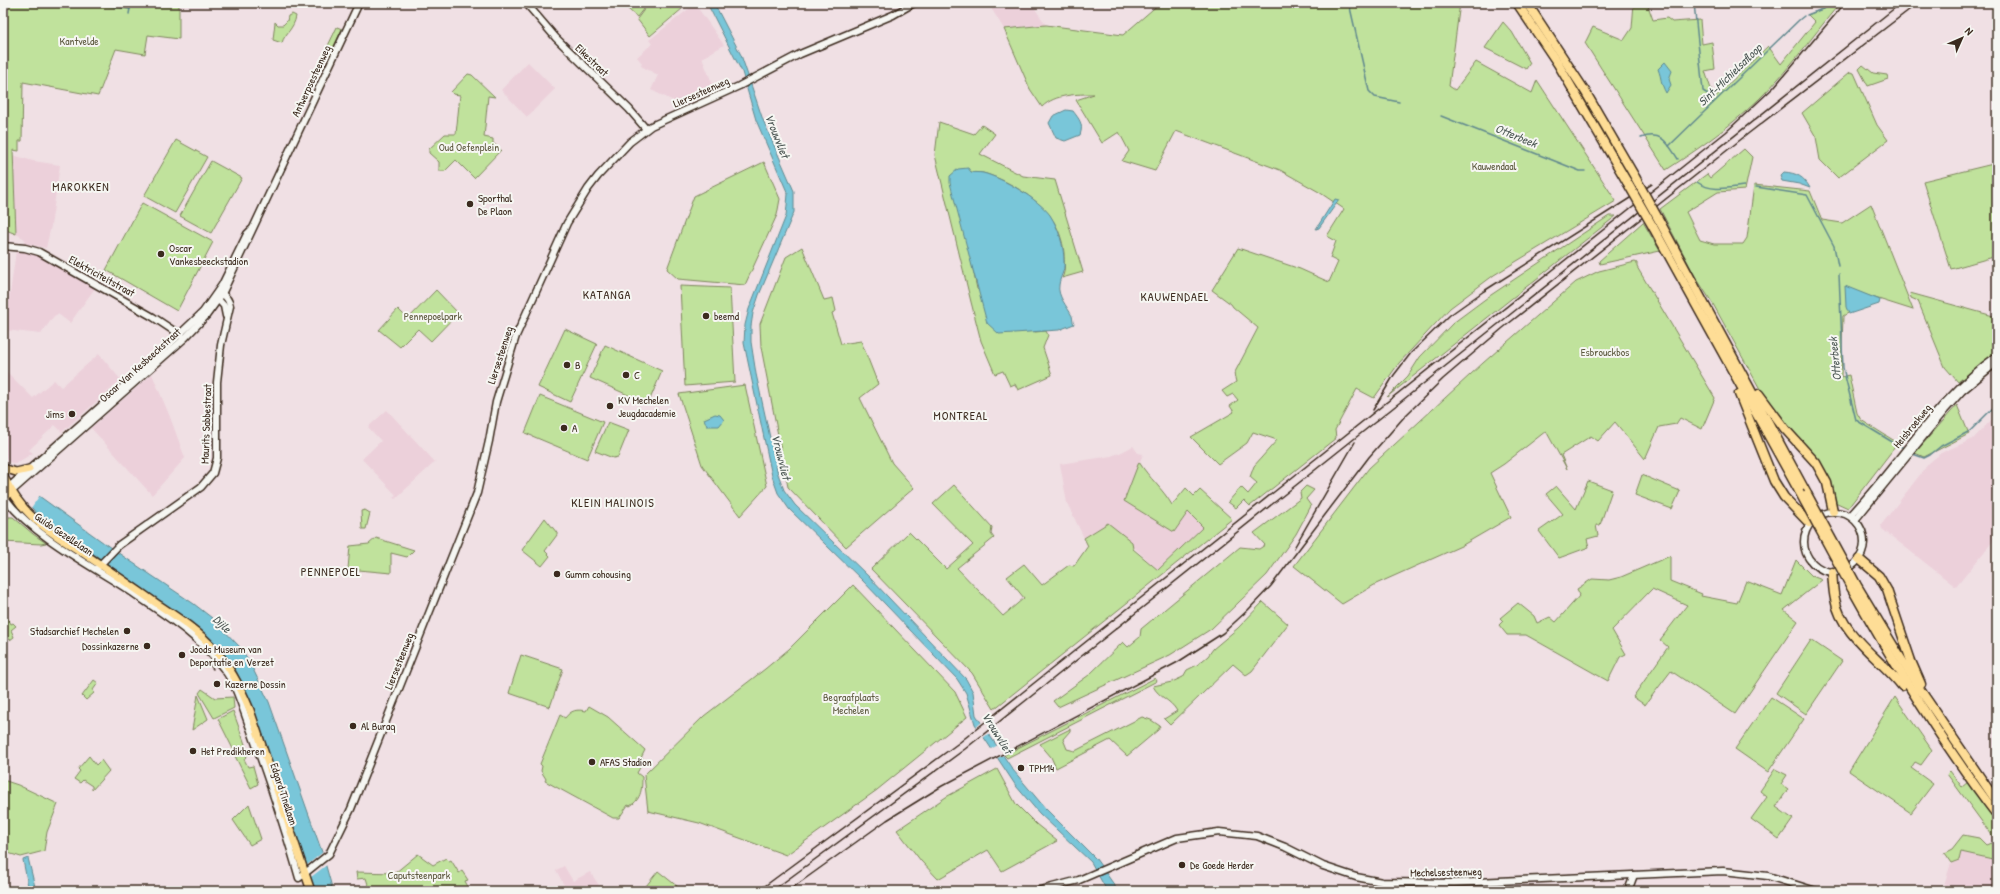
<svg xmlns="http://www.w3.org/2000/svg" width="2000" height="894" viewBox="0 0 2000 894" font-family="'Patrick Hand',sans-serif">
	<style>
		.built { fill: #ecd0da }
		.green { fill: #c0e29c; stroke: #7e865d }
		.water { fill: #79c6d9; stroke: #60888e }
		.pier { fill: #f0e0e4 }
		.lines { fill: none; stroke-linecap: round; stroke-linejoin: round }
		.stream { stroke: #60888e; stroke-width: 1.5 }
		.secondary-casing { stroke: #3b2a1e; stroke-width: 9 }
		.primary-casing { stroke: #3b2a1e; stroke-width: 10 }
		.highway-casing { stroke: #3b2a1e; stroke-width: 11 }
		.secondary { stroke: #f6f6f2; stroke-width: 6 }
		.primary { stroke: #fedd96; stroke-width: 7 }
		.highway { stroke: #fedd96; stroke-width: 8 }
		.rail { stroke: #3b2a1e; stroke-width: 1.5 }
		.highway-bridge-casing { stroke: #3b2a1e; stroke-width: 11; stroke-linecap: butt }
		.highway-bridge { stroke: #fedd96; stroke-width: 8 }
		.poi-dot { fill: #3b2a1e; stroke: #f6f6f2; stroke-width: 1.5 }
		.labels { text-anchor: middle; stroke-width: 4; stroke-linejoin: round; paint-order: stroke }
		.park-label { font-size: 11px; fill: #5c583e; stroke: #f6f6f2 }
		.street-label { font-size: 11px; fill: #3b2a1e; stroke: #f6f6f2 }
		.poi-label { font-size: 11px; fill: #3b2a1e; stroke: #f6f6f2; text-anchor: start }
		.water-label { font-size: 12px; font-style: italic; fill: #4e5956; stroke: #f6f6f2 }
		.neighbourhood-label { font-size: 12px; letter-spacing: 1px; fill: #3b2a1e; stroke: #f6f6f2 }
	</style>
	<rect width="100%" height="100%" fill="#f0e0e4"/>
	<filter id="ink" filterUnits="userSpaceOnUse"><feTurbulence type="fractalNoise" baseFrequency=".025" numOctaves="2"/><feDisplacementMap in="SourceGraphic" scale="8" xChannelSelector="R" yChannelSelector="G"/><feConvolveMatrix kernelMatrix="1 2 1 2 8 2 1 2 1" color-interpolation-filters="sRGB"/></filter>
	<g filter="url(#ink)">
		<g class="built">
			<polygon points="988,3 1031,3 1046,25 1004,29"/>
			<polygon points="695,4 724,45 702,58 715,90 684,106 651,90 658,75 641,66 642,63 637,57 652,44 649,40"/>
			<polygon points="528,62 555,89 527,117 501,90"/>
			<polygon points="13,155 33,161 60,165 51,226 46,248 24,243 25,239 16,234"/>
			<polygon points="16,251 25,251 37,255 95,288 70,323 58,314 54,316 41,334 5,330"/>
			<polygon points="99,354 121,380 62,432 55,425 29,450 33,453 15,464 7,461 3,441 3,368 33,398 54,380 61,387"/>
			<polygon points="152,374 170,417 185,458 152,495 91,428"/>
			<polygon points="387,410 435,462 395,499 393,497 396,495 362,459 381,441 368,427"/>
			<polygon points="1997,414 1997,543 1993,541 1956,587 1882,529 1881,525 1929,463 1941,453 1973,439"/>
			<polygon points="1133,446 1138,453 1143,454 1125,501 1174,532 1188,512 1203,527 1158,570 1108,523 1084,538 1067,503 1060,464 1111,456 1122,452"/>
			<polygon points="1961,852 1997,860 1997,891 1942,891 1951,863 1959,860"/>
			<polygon points="564,866 573,881 590,872 603,891 567,891 556,870"/>
		</g>
		<g class="green">
			<polygon points="3,3 179,3 179,39 148,35 145,54 116,49 98,96 23,82 22,141 19,141 19,151 13,150 16,234 6,230 3,162"/>
			<polygon points="621,3 648,3 637,17"/>
			<polygon points="649,3 689,3 650,36 637,19"/>
			<path d="M1160 3H1460L1449 86 1455 90 1476 62 1532 93 1537 80 1616 201 1494 275 1450 308 1399 363 1374 398 1357 389 1335 430 1336 438 1250 506 1244 500 1236 508 1228 502 1241 487 1248 494 1257 483 1250 477 1254 466 1277 440 1253 432 1247 443 1218 464 1191 437 1234 412 1230 406 1238 400 1233 394 1227 397 1222 391 1236 382 1234 374 1258 328 1233 307 1231 304 1212 290 1238 248 1300 269 1329 282 1338 262 1330 258 1336 241 1327 236 1344 209 1319 192 1280 170 1176 131 1155 171 1122 161 1129 151 1119 132 1102 143 1076 100 1094 94C1077 94 1055 94 1042 107L1030 89 1004 29 1046 25 1123 35Z"/>
			<path d="M1634 3H1647L1653 20 1667 18 1672 22 1700 20 1702 44 1712 42 1715 69 1705 71 1714 98 1768 46 1781 64 1815 22 1808 15 1836 3H1840C1810 39 1782 80 1746 111 1721 133 1694 152 1666 170L1585 43 1593 27 1624 40 1632 28Z"/>
			<path d="M292 14 296 16C294 29 284 34 282 43L273 40 275 22 278 25H283L287 21 288 16Z"/>
			<polygon points="1503,22 1512,32 1530,63 1526,69 1485,48"/>
			<polygon points="337,27 342,29 330,55 325,52"/>
			<polygon points="1863,65 1873,73 1887,75 1888,79 1868,86 1859,69"/>
			<polygon points="1850,72 1854,73 1877,125 1888,140 1838,178 1820,160 1816,137 1802,113"/>
			<polygon points="468,74 472,75 495,97 488,96 484,137 493,139 493,143 501,150 474,178 456,160 445,171 439,171 439,162 429,153 429,149 445,134 456,134 460,95 453,94 451,92"/>
			<path d="M939 122 974 134 982 125 995 134 980 154 1023 176 1055 180 1083 272 1062 278C1066 270 1064 262 1064 253 1063 241 1058 226 1050 216 1035 197 1006 179 983 173 979 172 975 173 971 172L969 250 977 289 1035 332 1046 331 1048 335 1043 348 1052 375 1018 390 1015 384 1010 386 1003 371 995 374 981 341 971 302 935 155Z"/>
			<polygon points="176,140 207,157 175,213 144,196"/>
			<polygon points="1744,149 1752,157 1745,190 1718,192 1686,212 1700,240 1714,244 1743,244 1747,238 1754,185 1810,191 1822,220 1842,223 1871,204 1913,310 1850,290 1850,312 1843,316 1841,377 1849,375 1857,413 1861,420 1898,443 1848,508 1835,502 1830,482 1823,468 1813,453 1780,417 1760,389 1713,304 1695,276 1660,209 1707,174 1710,178"/>
			<polygon points="211,161 242,178 211,233 180,216"/>
			<polygon points="764,162 780,199 777,215 745,285 678,279 667,269 694,196"/>
			<polygon points="1997,163 1997,256 1951,269 1923,181"/>
			<polygon points="142,203 213,242 177,311 106,270"/>
			<polygon points="1609,216 1616,216 1387,397 1408,376 1420,357 1453,323 1488,297"/>
			<polygon points="1643,222 1660,251 1600,264 1599,261"/>
			<polygon points="802,247 824,300 833,298 836,311 832,313 841,344 861,341 878,384 860,398 892,463 914,488 846,547 788,487 761,347 760,324 786,257"/>
			<polygon points="1635,262 1637,263 1637,267 1715,398 1702,429 1680,418 1676,424 1659,427 1645,459 1615,422 1598,441 1591,436 1561,455 1567,469 1546,431 1504,464 1490,473 1511,517 1461,546 1376,584 1342,604 1294,566 1369,468 1483,363 1576,282 1599,271"/>
			<polygon points="680,286 730,288 735,382 685,386"/>
			<polygon points="436,290 458,313 431,341 418,329 400,347 379,330 398,309 408,319"/>
			<polygon points="1910,293 1997,317 1997,351 1958,382 1945,367 1918,301 1911,298"/>
			<polygon points="565,329 597,344 570,402 538,387"/>
			<polygon points="605,345 662,371 648,404 590,378"/>
			<polygon points="745,385 767,486 740,516 702,465 679,394"/>
			<polygon points="540,396 603,422 587,459 525,433"/>
			<polygon points="1957,405 1969,434 1924,457 1915,453"/>
			<polygon points="608,422 629,430 618,457 613,458 595,451"/>
			<path d="M1139 462C1149 478 1163 489 1172 505L1186 488 1194 496 1200 490 1232 519 994 709 972 673 871 569 909 532 946 569 973 545 933 504 954 485 992 527 991 534 994 538 957 568 1003 616 1024 598 1007 577 1024 564 1042 585 1069 565 1074 566 1088 546 1084 538 1108 523 1132 542 1133 549 1158 570 1203 527 1188 512 1174 532 1124 501Z"/>
			<polygon points="1642,475 1680,491 1672,509 1635,495"/>
			<polygon points="1588,481 1612,490 1600,525 1596,525 1598,536 1587,539 1589,547 1559,558 1539,531 1563,514 1546,494 1556,486 1576,509"/>
			<polygon points="1306,486 1314,490 1306,499 1311,506 1296,534 1267,575 1211,629 1170,655 1058,707 1053,701 1089,675 1123,642 1128,647 1140,637 1141,629 1240,547 1259,549 1265,545 1254,533 1301,498 1300,492"/>
			<polygon points="365,510 370,513 366,529 362,529 361,511"/>
			<polygon points="3,517 13,517 33,534 46,543 41,544 3,542"/>
			<polygon points="545,518 557,533 557,535 545,551 550,556 542,566 522,550"/>
			<polygon points="376,538 414,550 407,557 391,553 391,573 348,569 350,546 369,544"/>
			<polygon points="1670,556 1670,581 1702,594 1701,596 1737,603 1746,581 1782,595 1796,560 1812,576 1822,580 1784,610 1798,621 1735,714 1671,671 1645,705 1633,697 1668,647 1660,640 1687,605 1652,589 1612,630 1626,654 1620,657 1608,681 1526,635 1507,635 1499,625 1503,621 1500,618 1518,603 1534,616 1537,623 1550,617 1556,622 1580,595 1577,589 1592,579 1609,580 1621,577"/>
			<polygon points="853,585 955,692 967,717 877,790 786,855 699,823 648,811 644,775 704,716 765,669 789,649"/>
			<path d="M1263 602 1288 624 1252 671 1246 675 1233 664 1170 725 1164 719 1177 711C1170 699 1159 698 1153 686L1172 682 1183 677 1187 670 1197 665 1208 656 1213 649 1238 628Z"/>
			<polygon points="7,617 11,624 13,623 16,626 11,630 14,637 10,640 3,631 3,621"/>
			<polygon points="1811,640 1842,661 1806,714 1776,693"/>
			<polygon points="521,655 563,669 550,707 509,693"/>
			<polygon points="1155,678 1157,681 1007,758 1004,755"/>
			<polygon points="94,680 98,683 93,690 94,693 86,700 82,696"/>
			<polygon points="202,689 215,698 233,697 234,708 214,718 199,693"/>
			<polygon points="198,695 208,719 192,730"/>
			<polygon points="1771,697 1804,719 1768,772 1735,749"/>
			<polygon points="1895,697 1932,750 1921,765 1915,762 1911,768 1933,784 1911,813 1849,771"/>
			<path d="M589 706 608 717 645 750 641 758 644 760 637 773 642 777C642 787 642 799 630 806L628 805 619 818H613L545 781 546 779 541 771 542 766 540 764 560 715 565 718C571 710 577 709 586 711Z"/>
			<polygon points="233,711 246,747 235,753 218,719"/>
			<polygon points="1142,717 1151,720 1160,726 1158,730 1127,756 1110,740 1056,768 1051,757 1040,744 1070,729 1070,731 1063,739 1067,749 1075,751"/>
			<polygon points="246,750 249,754 244,759 248,767 253,766 258,784 251,788 235,756"/>
			<polygon points="89,756 96,765 101,760 109,771 92,790 92,786 83,780 80,783 74,779 80,771 78,769"/>
			<polygon points="997,769 1016,804 1036,824 1057,841 1002,871 988,850 938,879 921,861 897,830 946,797"/>
			<polygon points="1775,769 1787,775 1781,784 1788,789 1776,807 1793,819 1779,839 1751,819 1767,797 1760,791"/>
			<polygon points="1950,771 1962,787 1968,782 1997,821 1997,860 1961,852 1959,860 1951,863 1944,853 1952,849 1963,835 1979,838 1986,845 1996,841 1947,774"/>
			<polygon points="3,780 18,785 58,804 47,832 44,851 21,857 8,853 3,869"/>
			<polygon points="249,804 261,839 250,845 233,820"/>
			<polygon points="418,854 433,865 446,858 449,861 451,860 459,873 462,871 468,880 465,881 470,891 391,891 389,887 370,891 366,878 357,879 356,872 395,873"/>
			<polygon points="658,871 683,891 642,891"/>
		</g>
		<g class="water">
			<polygon points="707,3 714,3 741,55 763,120 794,191 794,212 759,295 753,313 751,326 751,342 756,374 778,474 784,490 795,505 869,577 966,679 973,692 976,715 1013,770 1045,808 1096,859 1115,886 1116,891 1107,891 1091,862 1039,813 1016,786 975,724 966,693 957,679 863,581 789,509 778,493 772,476 744,343 745,325 749,309 786,216 788,194 756,120 742,72"/>
			<path d="M1665 62 1672 71 1669 79 1671 85 1666 93C1660 82 1662 79 1658 69Z"/>
			<path d="M1066 110 1073 111C1079 119 1084 124 1080 135L1065 141 1056 138 1049 123 1053 116Z"/>
			<path d="M968 168 971 172C975 173 979 172 983 173 1003 178 1038 199 1050 215 1059 229 1064 246 1064 262 1065 272 1060 276 1059 285 1057 296 1067 306 1072 316 1073 319 1072 321 1074 324L1059 330 999 334 987 323 950 183V176L958 169Z"/>
			<path d="M1784 172C1797 173 1804 177 1810 188L1799 184 1782 181 1780 176Z"/>
			<polygon points="1335,199 1339,200 1319,228 1316,229"/>
			<polygon points="1845,286 1880,300 1879,304 1849,314 1846,307"/>
			<polygon points="715,414 720,415 724,420 719,426 707,426 704,419"/>
			<polygon points="3,470 111,548 194,604 212,618 239,646 248,659 269,702 322,852 333,891 315,891 252,707 244,686 234,667 197,627 37,514 32,508 3,490"/>
			<polygon points="28,858 36,891 29,891 23,860"/>
		</g>
		<g class="pier">
			<polygon points="3,469 40,495 31,508 37,515 3,491"/>
			<polygon points="983,721 990,732 982,739 975,728"/>
			<polygon points="998,745 1004,755 996,759 989,750"/>
			<polygon points="323,852 328,864 311,877 307,865"/>
		</g>
		<g class="lines">
			<g class="stream">
				<polyline points="105,3 111,6 130,9"/>
				<polyline points="1349,3 1369,91 1375,97 1399,102"/>
				<polyline points="1694,3 1703,91 1711,96 1713,103"/>
				<polyline points="129,14 131,3"/>
				<polyline points="1807,15 1825,8"/>
				<polyline points="1441,116 1580,171 1585,171"/>
				<path d="M1641 138C1662 130 1668 144 1678 159"/>
				<polyline points="1669,146 1799,20 1804,16"/>
				<path d="M1697 182C1711 192 1728 188 1744 186"/>
				<polyline points="1756,187 1807,195 1834,246 1838,266"/>
				<polyline points="1839,274 1843,368 1856,420 1894,443"/>
				<polyline points="1898,445 1902,447"/>
				<polyline points="1913,454 1924,458 1930,455 1941,446 1970,431 1997,404"/>
			</g>
			<defs>
				<g id="secondary">
					<polyline points="526,3 556,38 629,109 646,129"/>
					<polyline points="3,246 25,248 39,252 153,317 183,337"/>
					<polyline points="216,297 224,306 226,316"/>
					<polyline points="9,487 142,370 203,312 222,285 247,234 251,230"/>
					<polyline points="11,492 185,338 206,316 222,294 359,3"/>
					<path d="M5 498C34 537 92 566 133 593 165 615 199 636 223 668 237 685 242 708 250 728 268 778 285 828 299 878L329 854 351 809 477 493 489 441 496 402 516 336 567 223 588 189 598 176 630 142 651 126 739 86 800 54 893 15 914 3"/>
					<circle cx="1834" cy="542" r="30"/>
					<path d="M1850 516C1900 464 1937 398 1997 356"/>
					<polyline points="1855,520 1945,410 1962,391 1997,362"/>
					<path d="M97 568 119 545 201 487 213 473 217 458V382L221 345 230 306C229 300 227 297 222 294L218 295"/>
					<polyline points="1037,891 1079,880 1177,838 1219,832 1257,836 1285,847 1323,866 1356,877 1382,882 1454,883 1723,871 1768,876 1816,891"/>
					<polyline points="1628,891 1634,875"/>
				</g>
				<g id="primary">
					<polyline points="3,468 16,472 29,469"/>
					<path d="M3 475C23 518 49 531 86 555 110 571 133 587 156 603 177 617 199 631 215 650 231 668 241 688 250 710L311 891"/>
					<polyline points="3,499 11,492"/>
				</g>
				<g id="highway">
					<polyline points="1517,3 1558,64 1627,182"/>
					<polyline points="1527,3 1585,91 1635,177"/>
					<polyline points="1660,222 1807,494"/>
					<polyline points="1653,227 1799,491"/>
					<polyline points="1739,394 1774,481 1784,497 1809,523"/>
					<polyline points="1759,394 1785,429 1816,463 1827,483 1833,511"/>
					<polyline points="1859,559 1879,576 1887,590 1911,661 1921,684"/>
					<path d="M1832 572C1833 581 1833 591 1835 599 1841 635 1881 659 1902 686"/>
					<polyline points="1856,584 1917,685 1997,802"/>
					<path d="M1851 587C1895 666 1942 743 1997 815"/>
				</g>
			</defs>
			<use href="#secondary" class="secondary-casing"/>
			<use href="#primary" class="primary-casing"/>
			<use href="#highway" class="highway-casing"/>
			<use href="#secondary" class="secondary"/>
			<use href="#primary" class="primary"/>
			<use href="#highway" class="highway"/>
			<g class="rail">
				<polyline points="1373,410 1394,375 1411,353 1450,315 1484,291 1652,184"/>
				<polyline points="1294,548 1355,442"/>
				<polyline points="210,665 213,669"/>
				<polyline points="758,891 960,742 1726,132 1774,87 1845,3"/>
				<polyline points="772,891 965,749 1901,3"/>
				<polyline points="788,891 887,820 942,786 1178,662 1223,633 1248,610 1271,586 1369,457 1405,416 1443,379 1503,328 1749,133 1918,3"/>
			</g>
			<defs>
				<g id="highway-bridge">
					<polyline points="1635,177 1660,222"/>
					<polyline points="1627,182 1653,227"/>
					<polyline points="1799,491 1851,587"/>
					<polyline points="1807,494 1856,584"/>
				</g>
			</defs>
			<use href="#highway-bridge" class="highway-bridge-casing"/>
			<use href="#highway-bridge" class="highway-bridge"/>
		</g>
	</g>
	<g class="poi-dot">
		<circle cx="470" cy="204" r="4"/>
		<circle cx="161" cy="254" r="4"/>
		<circle cx="706" cy="316" r="4"/>
		<circle cx="567" cy="365" r="4"/>
		<circle cx="626" cy="375" r="4"/>
		<circle cx="610" cy="406" r="4"/>
		<circle cx="72" cy="414" r="4"/>
		<circle cx="564" cy="428" r="4"/>
		<circle cx="557" cy="574" r="4"/>
		<circle cx="127" cy="631" r="4"/>
		<circle cx="147" cy="646" r="4"/>
		<circle cx="182" cy="655" r="4"/>
		<circle cx="217" cy="684" r="4"/>
		<circle cx="353" cy="726" r="4"/>
		<circle cx="193" cy="751" r="4"/>
		<circle cx="592" cy="762" r="4"/>
		<circle cx="1021" cy="768" r="4"/>
		<circle cx="1182" cy="865" r="4"/>
	</g>
	<g class="labels">
		<g class="park-label">
			<text x="79" y="45">Kantvelde</text>
			<text x="469" y="151">Oud Oefenplein</text>
			<text x="1494" y="170">Kauwendaal</text>
			<text x="433" y="320">Pennepoelpark</text>
			<text x="1605" y="356">Esbrouckbos</text>
			<text x="851" y="701">Begraafplaats<tspan x="851" dy="13">Mechelen</tspan></text>
			<text x="419" y="879">Caputsteenpark</text>
		</g>
		<g class="street-label">
			<text transform="translate(592 60) rotate(44)" y="4">Eikestraat</text>
			<text transform="translate(311 81) rotate(-65)" y="4">Antwerpsesteenweg</text>
			<text transform="translate(701 92) rotate(-24)" y="4">Liersesteenweg</text>
			<text transform="translate(102 276) rotate(29)" y="4">Elektriciteitstraat</text>
			<text transform="translate(500 355) rotate(-72)" y="4">Liersesteenweg</text>
			<text transform="translate(140 365) rotate(-42)" y="4">Oscar Van Kesbeeckstraat</text>
			<text transform="translate(206 424) rotate(-88)" y="4">Maurits Sabbestraat</text>
			<text transform="translate(1912 426) rotate(-51)" y="4">Heisbroekweg</text>
			<text transform="translate(64 534) rotate(34)" y="4">Guido Gezellelaan</text>
			<text transform="translate(399 661) rotate(-68)" y="4">Liersesteenweg</text>
			<text transform="translate(284 794) rotate(72)" y="4">Edgard Tinellaan</text>
			<text transform="translate(1446 872) rotate(-1)" y="4">Mechelsesteenweg</text>
		</g>
		<g class="poi-label">
			<text x="478" y="202">Sporthal<tspan x="478" dy="13">De Plaon</tspan></text>
			<text x="169" y="252">Oscar<tspan x="169" dy="13">Vankesbeeckstadion</tspan></text>
			<text x="714" y="320">beemd</text>
			<text x="575" y="369">B</text>
			<text x="634" y="379">C</text>
			<text x="618" y="404">KV Mechelen<tspan x="618" dy="13">Jeugdacademie</tspan></text>
			<text x="64" y="418" text-anchor="end">Jims</text>
			<text x="572" y="432">A</text>
			<text x="565" y="578">Gumm cohousing</text>
			<text x="119" y="635" text-anchor="end">Stadsarchief Mechelen</text>
			<text x="139" y="650" text-anchor="end">Dossinkazerne</text>
			<text x="190" y="653">Joods Museum van<tspan x="190" dy="13">Deportatie en Verzet</tspan></text>
			<text x="225" y="688">Kazerne Dossin</text>
			<text x="361" y="730">Al Buraq</text>
			<text x="201" y="755">Het Predikheren</text>
			<text x="600" y="766">AFAS Stadion</text>
			<text x="1029" y="772">TPM14</text>
			<text x="1190" y="869">De Goede Herder</text>
		</g>
		<g class="water-label">
			<text transform="translate(1730 75) rotate(-44)" y="4">Sint-Michielsafloop</text>
			<text transform="translate(777 136) rotate(68)" y="4">Vrouwvliet</text>
			<text transform="translate(1516 136) rotate(22)" y="4">Otterbeek</text>
			<text transform="translate(1835 359) rotate(-96)" y="4">Otterbeek</text>
			<text transform="translate(781 457) rotate(76)" y="4">Vrouwvliet</text>
			<text transform="translate(222 624) rotate(44)" y="4">Dijle</text>
			<text transform="translate(997 733) rotate(58)" y="4">Vrouwvliet</text>
		</g>
		<g class="neighbourhood-label">
			<text x="81" y="191">MAROKKEN</text>
			<text x="607" y="299">KATANGA</text>
			<text x="1175" y="301">KAUWENDAEL</text>
			<text x="961" y="420">MONTREAL</text>
			<text x="613" y="507">KLEIN MALINOIS</text>
			<text x="331" y="576">PENNEPOEL</text>
		</g>
	</g>
	<rect width="2000" height="894" fill="none" stroke="#f6f6f2" stroke-width="16"/>
	<rect x="8" y="8" width="1984" height="878" fill="none" stroke="#3b2a1e" stroke-width="1.5" filter="url(#ink)"/>
	<g transform="translate(1962 38) rotate(45)" stroke="#f6f6f2" stroke-width="3" paint-order="stroke">
	<path d="M0-3L7 15L0 10L-7 15Z" fill="#3b2a1e"/>
	<text y="-6" font-size="11" font-weight="bold" text-anchor="middle" fill="#3b2a1e">N</text>
	</g>
</svg>
